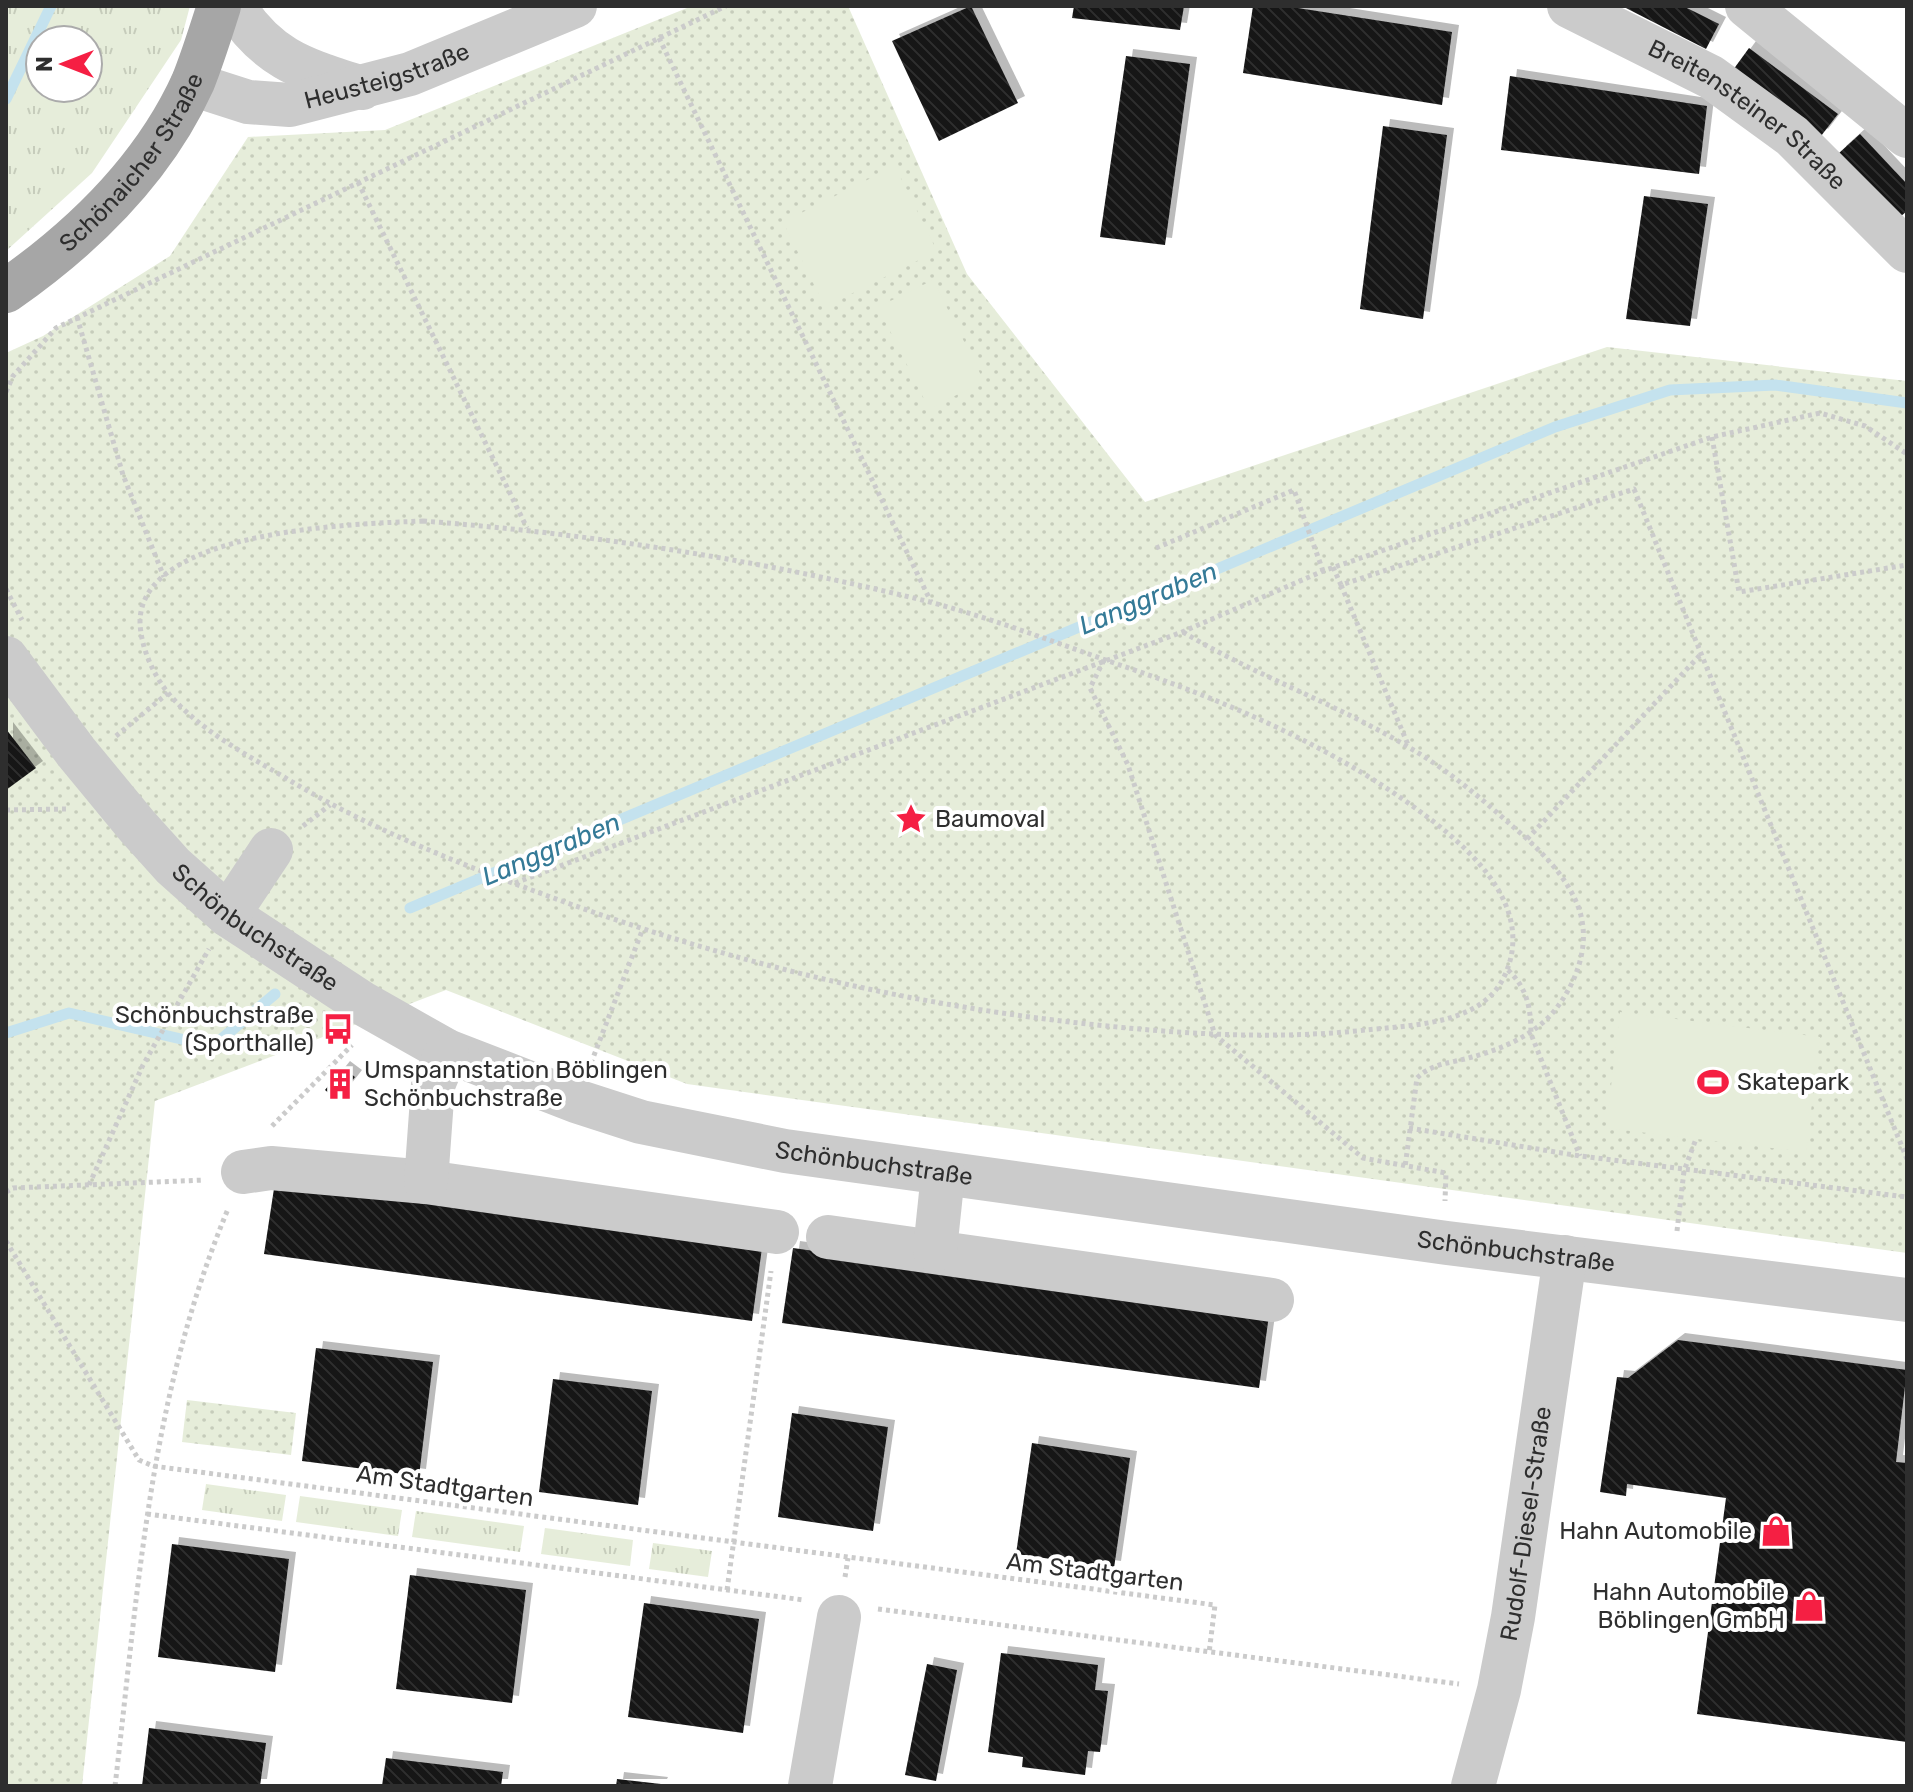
<svg xmlns="http://www.w3.org/2000/svg" width="1913" height="1792" viewBox="0 0 1913 1792" font-family="Rubik,sans-serif">
	<style>
		.grass { fill: url(#grass-tufts); fill-rule: evenodd }
		.park { fill: url(#park-dots) }
		.garden { fill: #e6edda }
		.lines { fill: none; stroke-linecap: round; stroke-linejoin: round }
		.stream { stroke: #c4e2ee; stroke-width: 11 }
		.building { fill: url(#building-back-hatch); filter: url(#shadow) }
		.path { stroke: #cbcbcb; stroke-width: 5; stroke-dasharray: 4 4; stroke-linecap: butt }
		.minor { stroke: #cbcbcb; stroke-width: 44 }
		.major { stroke: #a6a6a6; stroke-width: 44 }
		.labels { text-anchor: middle; stroke-width: 8; stroke-linejoin: round; paint-order: stroke }
		.street-label { font-size: 24px; fill: #2e2e2e; stroke: #fff }
		.poi-label { font-size: 24px; fill: #2e2e2e; stroke: #fff; text-anchor: start }
		.water-label { font-size: 26px; font-style: italic; fill: #347a97; stroke: #fff }
	</style>
	<defs>
		<pattern id="grass-tufts" width="24" height="20" patternUnits="userSpaceOnUse" patternTransform="scale(2)"><rect width="24" height="20" fill="#e6edda"/><path d="M3 7l-1-3M5 7V3M7 7l1-3M15 17l-1-3M17 17v-4M19 17l1-3" fill="none" stroke="#c6ccbb"/></pattern>
		<pattern id="park-dots" width="8" height="8" patternUnits="userSpaceOnUse" patternTransform="scale(2)"><rect width="8" height="8" fill="#e6edda"/><path d="M2 2h.1M6 6h.1" fill="none" stroke="#c6ccbb" stroke-width="1.8" stroke-linecap="round"/></pattern>
		<pattern id="building-back-hatch" width="6" height="6" patternUnits="userSpaceOnUse" patternTransform="scale(2)"><rect width="6" height="6" fill="#151515"/><path d="M-1 5l2 2M0 0l6 6M5-1l2 2" fill="none" stroke="#2f2f2f"/></pattern>
		<filter id="shadow"><feDropShadow dx="7" dy="-7" stdDeviation="0" flood-color="#0004"/></filter>
	</defs>
	<rect width="100%" height="100%" fill="#fff"/>
	<g class="grass">
		<path d="M6 6H190L181 40 92 173 6 251ZM88 40V88H40V40Z"/>
		<polygon points="206,1484 286,1495 282,1521 202,1510"/>
		<polygon points="300,1496 402,1510 398,1536 296,1522"/>
		<polygon points="416,1511 524,1526 520,1552 412,1537"/>
		<polygon points="545,1528 633,1540 630,1566 541,1554"/>
		<polygon points="653,1543 712,1551 708,1577 649,1569"/>
	</g>
	<g class="park">
		<polygon points="692,6 848,6 967,274 1145,502 1607,347 1907,381 1907,1253 687,1084 446,990 155,1101 82,1786 6,1786 6,353 43,336 170,256 248,137 385,130"/>
		<polygon points="187,1400 296,1413 291,1455 182,1442"/>
	</g>
	<g class="garden">
		<polygon points="895,166 937,251 825,307 783,222"/>
		<polygon points="933,280 984,381 929,409 878,307"/>
		<polygon points="1620,1012 1820,1037 1806,1152 1606,1128"/>
	</g>
	<g class="lines">
		<g class="stream">
			<polyline points="6,99 51,6"/>
			<polyline points="410,908 1555,427 1670,390 1775,385 1907,403"/>
			<polyline points="6,1033 69,1013 194,1042 219,1041 275,994"/>
		</g>
	</g>
	<g class="building">
		<polygon points="971,6 1018,103 939,141 892,41"/>
		<polygon points="1074,6 1184,6 1180,30 1072,18"/>
		<polygon points="1253,6 1285,6 1452,32 1442,105 1243,73"/>
		<polygon points="1622,6 1683,6 1719,24 1706,49"/>
		<polygon points="1749,48 1838,114 1821,136 1733,70"/>
		<polygon points="1126,56 1190,64 1165,245 1100,237"/>
		<polygon points="1510,76 1707,106 1699,174 1501,150"/>
		<polygon points="1383,126 1447,135 1423,319 1360,309"/>
		<polygon points="1860,134 1907,184 1907,211 1900,217 1839,153"/>
		<polygon points="1644,196 1708,204 1690,326 1626,319"/>
		<polygon points="6,729 36,768 6,790"/>
		<polygon points="343,1068 355,1077 337,1100 325,1090"/>
		<polygon points="275,1182 762,1248 752,1321 264,1254"/>
		<polygon points="793,1248 1269,1315 1259,1388 782,1323"/>
		<polygon points="1678,1340 1907,1370 1896,1462 1907,1463 1907,1742 1697,1714 1726,1498 1627,1484 1626,1496 1600,1492 1617,1377 1628,1378"/>
		<polygon points="316,1348 433,1362 419,1476 302,1461"/>
		<polygon points="553,1379 652,1391 638,1505 539,1492"/>
		<polygon points="792,1413 888,1427 873,1531 778,1517"/>
		<polygon points="1032,1443 1130,1458 1114,1568 1016,1554"/>
		<polygon points="172,1544 289,1559 275,1672 158,1657"/>
		<polygon points="410,1575 526,1590 512,1703 396,1689"/>
		<polygon points="644,1603 759,1619 743,1733 628,1717"/>
		<polygon points="1001,1653 1098,1665 1095,1690 1108,1691 1100,1752 1088,1751 1085,1775 1022,1767 1023,1757 988,1752"/>
		<polygon points="927,1664 957,1670 936,1781 905,1775"/>
		<polygon points="149,1728 266,1743 260,1786 142,1786"/>
		<polygon points="386,1758 503,1772 501,1786 382,1786"/>
		<polygon points="617,1779 661,1784 660,1786 616,1786"/>
	</g>
	<g class="lines">
		<g class="path">
			<polyline points="659,38 931,602"/>
			<polyline points="358,182 527,528"/>
			<polyline points="77,317 123,475 164,577"/>
			<polyline points="6,392 13,376 56,328 726,6"/>
			<polyline points="1712,437 1739,592 1907,565"/>
			<path d="M423 521C593 534 760 560 926 601 991 618 1054 642 1117 664 1223 700 1331 745 1422 813 1471 849 1537 908 1504 977 1481 1025 1412 1025 1366 1030 1273 1040 1181 1034 1088 1024 902 1004 725 961 548 896 460 864 375 831 294 783 253 758 201 732 169 694 153 675 141 647 140 623 139 529 356 524 423 521Z"/>
			<polyline points="1156,548 1294,490 1323,571"/>
			<polyline points="1333,567 1341,585 1634,489 1907,1159"/>
			<polyline points="1341,585 1409,747"/>
			<polyline points="6,589 22,620"/>
			<path d="M1183 632C1256 676 1337 704 1410 748 1446 769 1480 797 1511 825 1537 847 1567 875 1579 909 1591 944 1577 982 1555 1010 1535 1035 1502 1049 1472 1057 1452 1063 1432 1063 1417 1078L1405 1167"/>
			<polyline points="1104,660 1090,688 1128,765 1215,1035 1363,1158 1446,1173 1445,1201"/>
			<polyline points="116,736 168,693"/>
			<polyline points="6,810 69,809"/>
			<polyline points="303,826 330,805"/>
			<polyline points="1527,839 1702,653"/>
			<polyline points="515,883 1182,632 1323,571 1712,437 1820,413 1865,426 1907,454"/>
			<path d="M1508 970C1527 988 1531 1008 1531 1034L1580 1156"/>
			<polyline points="591,1063 642,931"/>
			<polyline points="272,1126 352,1045"/>
			<polyline points="1409,1128 1580,1156 1907,1197"/>
			<polyline points="89,1185 143,1065 209,949"/>
			<polyline points="6,1192 13,1188 204,1180"/>
			<polyline points="1677,1231 1684,1171 1696,1139"/>
			<polyline points="6,1241 139,1460 153,1466 1215,1605 1209,1653"/>
			<polyline points="147,1514 804,1600"/>
			<polyline points="845,1577 848,1558"/>
			<polyline points="727,1590 771,1271"/>
			<polyline points="878,1609 1459,1684"/>
			<path d="M115 1786C139 1584 149 1399 228 1209"/>
		</g>
		<g class="minor">
			<path d="M234 6C268 60 304 69 362 88"/>
			<path id="s1" d="M1569 6 1711 77 1792 136 1907 251"/>
			<polyline points="1747,6 1907,136"/>
			<path id="s2" d="M192 84 248 102 290 105 410 74 575 6"/>
			<path id="s3" d="M6 658 76 752 137 826 173 866 228 915 362 1003 447 1051 576 1101 641 1122 785 1151 1447 1243 1907 1300"/>
			<polyline points="228,915 271,850"/>
			<polyline points="243,1172 271,1168 426,1182 777,1232"/>
			<polyline points="426,1182 433,1085 447,1051"/>
			<polyline points="828,1237 1272,1300"/>
			<polyline points="935,1250 943,1174"/>
			<polyline points="810,1786 839,1617"/>
			<path id="s4" d="M1473 1786 1499 1690 1513 1617 1565 1257"/>
		</g>
		<path class="major" id="s5" d="M6 291C82 238 154 168 193 82 203 57 211 31 219 6"/>
	</g>
	<defs>
		<symbol id="sight-bare" viewBox="-9 -9 18 18"><path d="M0-6L1.8-2.2L6-1.7L2.9 1.2L3.7 5.4L0 3.3L-3.7 5.4L-2.9 1.2L-6-1.7L-1.8-2.2Z" fill="#f51f43" stroke="#fff" stroke-width="2.5" paint-order="stroke"/></symbol>
		<symbol id="bus-bare" viewBox="-9 -9 18 18"><path d="M-5-6H5V4H4V6H2V4H-2V6H-4V4H-5ZM-3.5-4V0h7V-4ZM-3.5 1.2v1.5H-2V1.2ZM2 1.2v1.5H3.5V1.2Z" fill="#f51f43" stroke="#fff" stroke-width="2.5" paint-order="stroke"/></symbol>
		<symbol id="stadium-bare" viewBox="-9 -9 18 18"><path d="M0-5a6.5 5 0 1 0 0 10a6.5 5 0 1 0 0-10ZM-3.5-1.8h7v3.6h-7Z" fill="#f51f43" stroke="#fff" stroke-width="2.5" paint-order="stroke"/></symbol>
		<symbol id="building-bare" viewBox="-9 -9 18 18"><path d="M-4-6H4V6H1V3H-1V6H-4ZM-2.5-4.3h1.7v1.8h-1.7ZM.8-4.3h1.7v1.8H.8ZM-2.5-1h1.7V.8h-1.7ZM.8-1h1.7V.8H.8Z" fill="#f51f43" stroke="#fff" stroke-width="2.5" paint-order="stroke"/></symbol>
		<symbol id="shop-bare" viewBox="-9 -9 18 18"><path d="M-5-2.5h2.3a2.7 3.5 0 0 1 5.4 0H5L5.5 6h-11ZM-1.5-2.5h3a1.5 2.3 0 0 0-3 0Z" fill="#f51f43" stroke="#fff" stroke-width="2.5" paint-order="stroke"/></symbol>
	</defs>
	<g fill-rule="evenodd">
		<use href="#sight-bare" x="889" y="797" width="44" height="44"/>
		<use href="#bus-bare" x="316" y="1007" width="44" height="44"/>
		<use href="#stadium-bare" x="1691" y="1060" width="44" height="44"/>
		<use href="#building-bare" x="318" y="1062" width="44" height="44"/>
		<use href="#shop-bare" x="1754" y="1509" width="44" height="44"/>
		<use href="#shop-bare" x="1787" y="1584" width="44" height="44"/>
	</g>
	<g class="labels">
		<g class="street-label">
			<text dy="8" stroke="none"><textPath href="#s2" startOffset="202">Heusteigstraße</textPath></text>
			<text dy="8" stroke="none"><textPath href="#s1" startOffset="210">Breitensteiner Straße</textPath></text>
			<text dy="8" stroke="none"><textPath href="#s5" startOffset="182">Schönaicher Straße</textPath></text>
			<text dy="8" stroke="none"><textPath href="#s3" startOffset="370">Schönbuchstraße</textPath></text>
			<text dy="8" stroke="none"><textPath href="#s3" startOffset="1042">Schönbuchstraße</textPath></text>
			<text dy="8" stroke="none"><textPath href="#s3" startOffset="1690">Schönbuchstraße</textPath></text>
			<text transform="translate(445 1486) rotate(8)" y="8">Am Stadtgarten</text>
			<text dy="8" stroke="none"><textPath href="#s4" startOffset="268">Rudolf-Diesel-Straße</textPath></text>
			<text transform="translate(1095 1572) rotate(7)" y="8">Am Stadtgarten</text>
		</g>
		<g class="poi-label">
			<text x="935" y="827">Baumoval</text>
			<text x="314" y="1023" text-anchor="end">Schönbuchstraße<tspan x="314" dy="28">(Sporthalle)</tspan></text>
			<text x="364" y="1078">Umspannstation Böblingen<tspan x="364" dy="28">Schönbuchstraße</tspan></text>
			<text x="1737" y="1090">Skatepark</text>
			<text x="1752" y="1539" text-anchor="end">Hahn Automobile</text>
			<text x="1785" y="1600" text-anchor="end">Hahn Automobile<tspan x="1785" dy="28">Böblingen GmbH</tspan></text>
		</g>
		<g class="water-label">
			<text transform="translate(1148 598) rotate(-23)" y="9">Langgraben</text>
			<text transform="translate(551 849) rotate(-23)" y="9">Langgraben</text>
		</g>
	</g>
	<rect width="1913" height="1792" fill="none" stroke="#2e2e2e" stroke-width="16"/>
	<g transform="translate(64 64) rotate(270)"><circle r="38" fill="#ffffff" stroke="#ababab" stroke-width="2"/>
	<path d="M0-6L14 30L0 20L-14 30Z" fill="#f51f43"/>
	<text y="-12" font-size="22" font-weight="bold" text-anchor="middle" fill="#2e2e2e">N</text>
	</g>
</svg>
